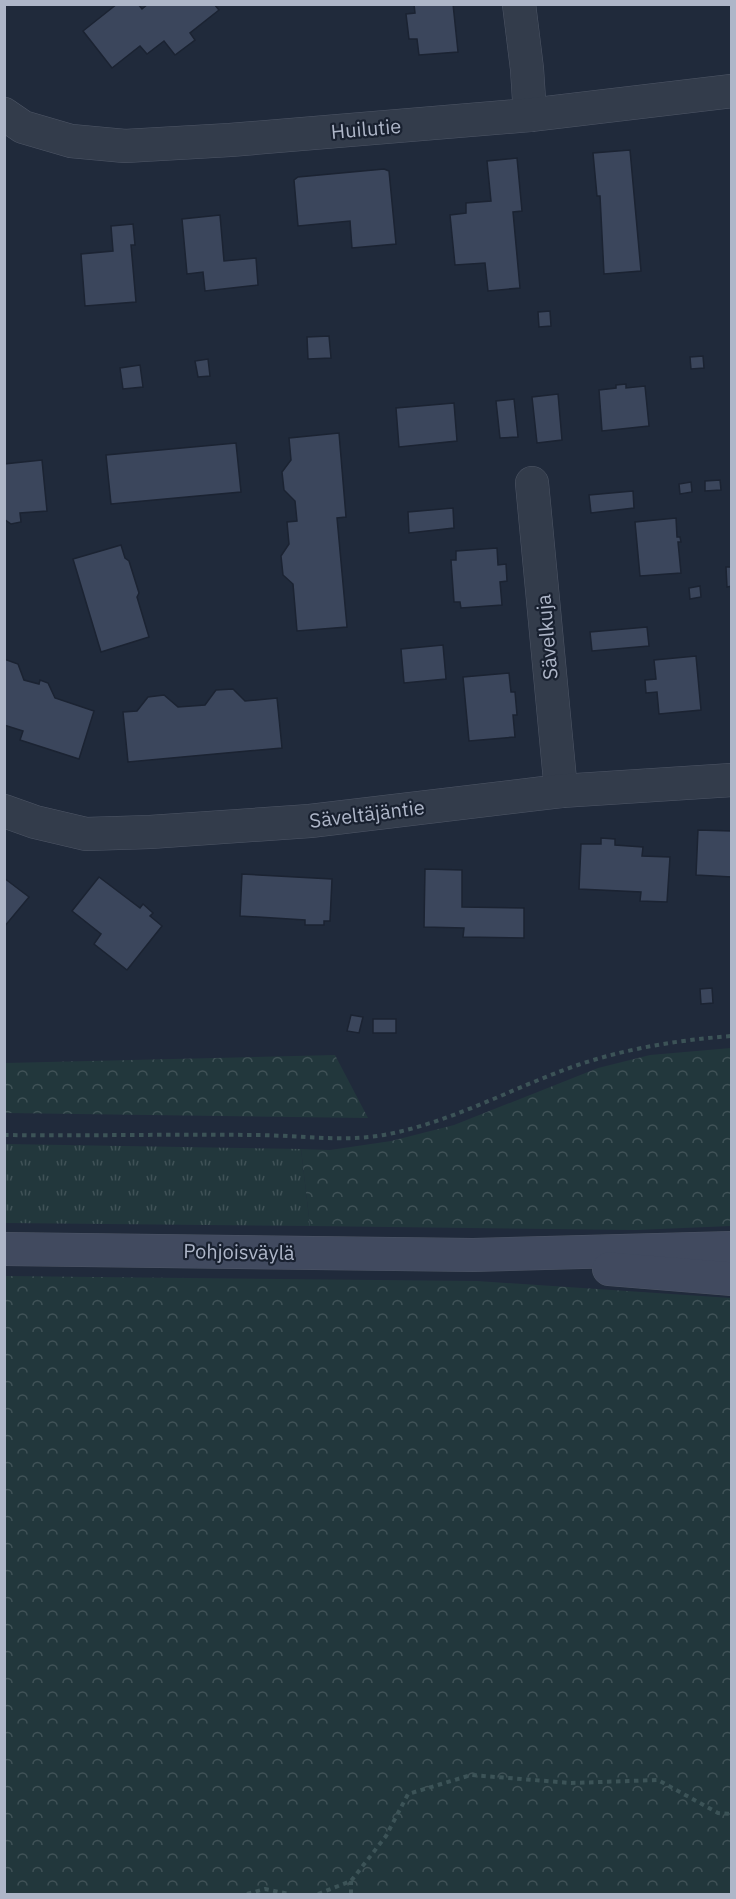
<svg xmlns="http://www.w3.org/2000/svg" width="736" height="1899" viewBox="0 0 736 1899" font-family="'IBM Plex Sans',sans-serif">
	<style>
		.grass { fill: url(#grass-tufts) }
		.forest { fill: url(#forest-crowns) }
		.building { fill: #3b465c; stroke: #1b2332; stroke-width: 1.5 }
		.lines { fill: none; stroke-linecap: round; stroke-linejoin: round }
		.street-casing { stroke: #4e5666; stroke-width: 34 }
		.secondary-casing { stroke: #4e5666; stroke-width: 34 }
		.path { stroke: #3c5357; stroke-width: 4; stroke-dasharray: 4.5 4.5; stroke-linecap: butt }
		.street { stroke: #333c4b; stroke-width: 33 }
		.secondary { stroke: #414a5f; stroke-width: 33 }
		.labels { text-anchor: middle; stroke-width: 4.5; stroke-linejoin: round; paint-order: stroke }
		.street-label { font-size: 20px; fill: #aeb6c8; stroke: #192130 }
	</style>
	<defs>
		<pattern id="grass-tufts" width="24" height="20" patternUnits="userSpaceOnUse" patternTransform="scale(1.5)"><rect width="24" height="20" fill="#22373c"/><path d="M3 7l-1-3M5 7V3M7 7l1-3M15 17l-1-3M17 17v-4M19 17l1-3" fill="none" stroke="#405257"/></pattern>
		<pattern id="forest-crowns" width="20" height="18" patternUnits="userSpaceOnUse" patternTransform="scale(1.5)"><rect width="20" height="18" fill="#22373c"/><path d="M2 6a3 3 0 1 1 6 0M12 15a3 3 0 1 1 6 0" fill="none" stroke="#405257"/></pattern>
	</defs>
	<rect width="100%" height="100%" fill="#202a3b"/>
	<polygon class="grass" points="5,1144 301,1149 310,1226 5,1223"/>
	<g class="forest">
		<polygon points="731,1048 731,1226 636,1230 310,1226 301,1149 330,1150 391,1141 454,1125 598,1068 650,1055"/>
		<polygon points="335,1055 368,1118 5,1113 5,1063"/>
		<polygon points="5,1276 477,1281 731,1298 731,1894 5,1894"/>
	</g>
	<g class="building">
		<polygon points="117,4 138,4 142,9 148,4 214,4 219,10 190,33 195,40 175,55 164,41 147,54 140,46 112,68 83,31"/>
		<polygon points="414,4 453,4 458,52 419,55 417,39 409,39 406,14 415,13"/>
		<polygon points="630,150 641,271 604,274 600,196 597,196 593,153"/>
		<polygon points="517,158 522,211 513,212 520,288 488,291 485,263 455,265 450,215 466,213 466,203 491,201 487,161"/>
		<polygon points="384,169 389,171 396,244 352,248 350,221 298,226 294,180 298,177"/>
		<polygon points="220,215 224,261 256,258 258,285 205,291 203,272 187,274 182,219"/>
		<polygon points="133,224 135,245 131,245 136,302 85,306 81,254 113,251 111,226"/>
		<polygon points="550,311 551,326 539,327 538,312"/>
		<polygon points="329,336 331,358 308,359 307,337"/>
		<polygon points="703,356 704,368 691,369 690,357"/>
		<polygon points="208,359 210,376 198,377 195,361"/>
		<polygon points="140,365 143,387 123,389 120,368"/>
		<polygon points="626,384 626,388 645,386 649,426 602,431 599,390 616,388 616,385"/>
		<polygon points="558,394 562,440 537,443 532,397"/>
		<polygon points="514,399 518,437 500,438 496,401"/>
		<polygon points="454,403 457,441 399,447 396,408"/>
		<polygon points="339,433 346,517 337,518 347,627 297,631 293,584 283,575 281,556 289,544 287,522 297,521 295,501 284,490 282,472 291,460 289,438"/>
		<polygon points="236,443 241,492 111,504 106,455"/>
		<polygon points="42,460 47,511 20,513 21,522 11,524 4,519 4,464"/>
		<polygon points="720,480 721,490 705,491 705,481"/>
		<polygon points="691,482 692,492 680,494 679,484"/>
		<polygon points="633,491 634,508 591,513 589,495"/>
		<polygon points="453,508 454,528 409,533 408,512"/>
		<polygon points="676,518 677,537 680,537 681,542 678,542 681,573 640,576 635,522"/>
		<polygon points="121,545 125,558 129,561 139,593 137,597 149,637 101,652 73,559"/>
		<polygon points="497,548 498,565 506,564 507,581 500,582 502,605 461,608 460,602 454,602 451,560 456,560 456,551"/>
		<polygon points="726,567 732,567 732,586 727,587"/>
		<polygon points="700,586 701,597 690,599 689,588"/>
		<polygon points="647,627 649,646 592,651 590,632"/>
		<polygon points="443,645 446,679 404,683 401,649"/>
		<polygon points="696,656 701,710 659,714 657,692 646,693 645,680 656,679 654,660"/>
		<polygon points="4,659 18,664 24,680 39,684 40,680 48,683 55,698 94,711 79,759 20,740 23,731 4,725"/>
		<polygon points="509,673 511,692 515,692 517,715 513,715 515,737 469,741 463,677"/>
		<polygon points="233,689 245,701 277,698 282,748 128,762 123,712 137,711 148,697 164,695 178,707 205,705 216,690"/>
		<polygon points="698,830 732,831 732,877 696,875"/>
		<polygon points="601,838 615,839 615,845 643,847 642,856 670,857 667,902 640,901 641,892 579,889 581,844 601,844"/>
		<polygon points="425,869 462,870 462,907 524,908 524,938 463,937 464,928 424,927"/>
		<polygon points="242,874 332,879 330,921 324,921 324,925 305,925 305,920 240,916"/>
		<polygon points="99,877 140,908 143,904 153,913 150,916 162,926 127,970 94,944 101,934 72,911"/>
		<polygon points="4,878 29,897 4,927"/>
		<polygon points="712,988 713,1003 701,1004 700,989"/>
		<polygon points="351,1015 363,1017 359,1033 347,1031"/>
		<rect x="373" y="1019" width="23" height="14"/>
	</g>
	<g class="lines">
		<defs>
			<g id="street">
				<polyline points="519,4 527,69 530,115"/>
				<polyline points="4,114 23,127 71,141 125,146 230,140 530,115 732,91"/>
				<polyline points="532,483 561,791"/>
				<polyline points="4,811 35,822 86,834 150,832 310,821 561,791 732,780"/>
			</g>
			<g id="secondary">
				<polyline points="4,1249 473,1255 732,1248"/>
				<polyline points="609,1269 732,1279"/>
			</g>
		</defs>
		<use href="#street" class="street-casing"/>
		<use href="#secondary" class="secondary-casing"/>
		<g class="path">
			<path d="M4 1135C88 1136 171 1134 254 1135 299 1135 344 1143 389 1134 453 1121 511 1089 572 1067 623 1049 677 1040 732 1036"/>
			<polyline points="247,1894 265,1889 289,1894"/>
			<polyline points="318,1894 351,1881 386,1836 408,1794 471,1775 571,1783 658,1780 718,1813 732,1814"/>
			<polyline points="351,1894 351,1881"/>
		</g>
		<use href="#street" class="street"/>
		<use href="#secondary" class="secondary"/>
	</g>
	<g class="labels">
		<g class="street-label">
			<text transform="translate(366 129) rotate(-5)" y="7">Huilutie</text>
			<text transform="translate(547 637) rotate(-95)" y="7">Sävelkuja</text>
			<text transform="translate(367 814) rotate(-7)" y="7">Säveltäjäntie</text>
			<text transform="translate(239 1252) rotate(1)" y="7">Pohjoisväylä</text>
		</g>
	</g>
	<rect width="736" height="1899" fill="none" stroke="#aeb6c8" stroke-width="12"/>
</svg>
